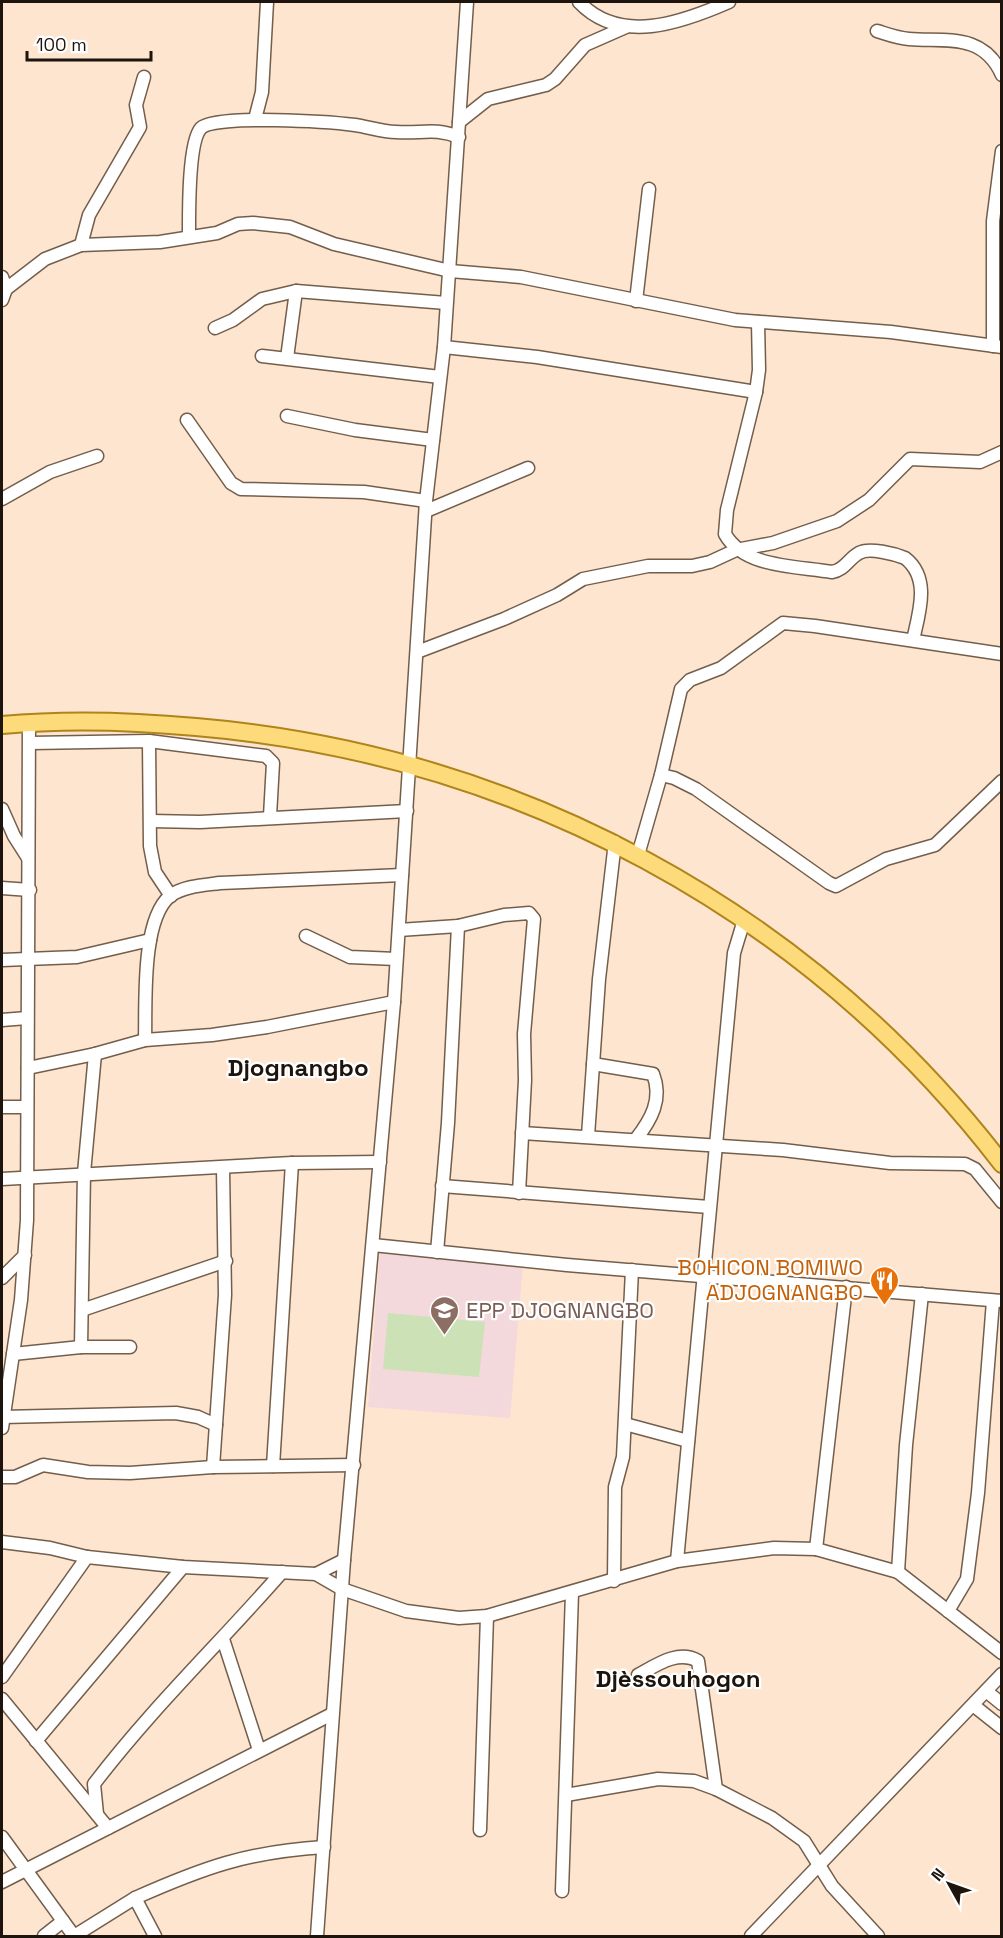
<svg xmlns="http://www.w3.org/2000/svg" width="1003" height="1938" viewBox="0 0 1003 1938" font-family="'Space Grotesk',sans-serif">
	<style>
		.education { fill: #f3d8dc }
		.green { fill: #cde1b7 }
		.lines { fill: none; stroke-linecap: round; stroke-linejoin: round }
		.minor-casing { stroke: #735e4b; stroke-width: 15 }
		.major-casing { stroke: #ae841b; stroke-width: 20 }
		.minor { stroke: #fff; stroke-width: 12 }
		.major { stroke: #fdda7a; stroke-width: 16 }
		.labels { text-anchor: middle; stroke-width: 4.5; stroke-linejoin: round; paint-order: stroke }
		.food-label { font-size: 22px; fill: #c56008; stroke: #fff; text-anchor: end }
		.education-label { font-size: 22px; fill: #785e54; stroke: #fff; text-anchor: start }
		.neighbourhood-label { font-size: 24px; font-weight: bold; fill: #1d140d; stroke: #fff }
	</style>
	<rect width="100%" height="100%" fill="#fde5d0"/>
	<polygon class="education" points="380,1250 523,1265 510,1418 368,1407"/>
	<polygon class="green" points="388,1313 485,1322 479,1377 383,1369"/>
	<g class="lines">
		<defs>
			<g id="minor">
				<path d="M579 2C620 45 681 23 729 2"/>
				<path d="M877 31C887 34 897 38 909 39 945 42 983 32 1002 75"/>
				<polyline points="255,119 262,92 267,2"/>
				<polyline points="459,122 488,99 546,85 555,79 585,45 626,27"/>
				<path d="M189 236C189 216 188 142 201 128 215 114 332 122 355 125 369 127 382 132 396 132 421 134 434 127 459 137"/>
				<polyline points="81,245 89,215 140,127 136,105 144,77"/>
				<polyline points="2,277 6,289 2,300"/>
				<polyline points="6,289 45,259 81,245 160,242 217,233 238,224 253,223 290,227 334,244 450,271 521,277 735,320 891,332 1002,347"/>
				<polyline points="636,301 649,189"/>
				<path d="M758 322 759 370 756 392 727 510 725 534C744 568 797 566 832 572 845 570 848 559 859 553 869 547 895 554 905 558 931 578 919 613 913 640"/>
				<polyline points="215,328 233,320 262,299 296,291 446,303"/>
				<polyline points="993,346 993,221 1002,151"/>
				<polyline points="444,347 537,357 756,392"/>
				<polyline points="262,356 440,377"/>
				<polyline points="287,358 296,291"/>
				<polyline points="287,416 355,430 433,440"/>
				<polyline points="187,420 231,483 241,489 364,492 426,501"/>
				<polyline points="2,499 50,472 97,456"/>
				<polyline points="426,511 528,468"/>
				<polyline points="417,652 504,619 557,595 583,579 648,566 692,566 710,562 736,550 773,543 837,521 869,500 910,459 980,462 1002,452"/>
				<polyline points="149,741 150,846 155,872 171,896"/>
				<polyline points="31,743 149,741 266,756 273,763 270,816"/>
				<polyline points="661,775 674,778 696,789 829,883 836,886 886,859 935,845 1002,781"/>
				<polyline points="2,809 14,836 28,858"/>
				<polyline points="151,821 200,822 407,811"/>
				<polyline points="638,855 661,775 681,689 690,680 721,668 783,623 815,626 1002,654"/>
				<polyline points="2,888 30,890"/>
				<polyline points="399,930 458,926 504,915 529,913 534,919 524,1034 525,1080 519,1193"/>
				<polyline points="306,936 350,957 396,959"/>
				<polyline points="2,960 77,957 150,940"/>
				<polyline points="2,1020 27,1018"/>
				<path d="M145 1040C146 1004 141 920 170 896 183 886 205 885 220 883L402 875"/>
				<path d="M593 1064 653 1074C663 1099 651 1120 636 1139"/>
				<polyline points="28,1068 95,1054 145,1040 212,1035 267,1027 394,1002"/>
				<polyline points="2,1107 25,1107"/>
				<polyline points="522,1133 783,1150 890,1163 965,1164 975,1169 1002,1202"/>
				<polyline points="588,1136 599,979 615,842"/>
				<polyline points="2,1179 292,1163 380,1162"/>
				<polyline points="442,1186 709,1207"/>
				<polyline points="373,1245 567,1265 1002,1301"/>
				<polyline points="437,1252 448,1123 458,926"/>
				<polyline points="2,1278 25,1255"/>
				<polyline points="82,1310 226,1261"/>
				<polyline points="81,1347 84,1173 95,1054"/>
				<polyline points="13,1354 81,1347 130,1347"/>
				<polyline points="2,1417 176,1413 198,1417 216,1425"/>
				<polyline points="625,1424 688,1441"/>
				<polyline points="2,1428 21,1300 27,1220 29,722"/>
				<polyline points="273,1466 292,1163"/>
				<polyline points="213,1467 225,1295 223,1168"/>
				<polyline points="2,1477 15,1477 43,1465 88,1472 130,1473 213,1467 354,1465"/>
				<polyline points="2,1542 50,1548 87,1557 183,1567 316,1574 342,1589 406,1611 459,1618 487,1616 677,1561 774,1548 816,1549 898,1572 1002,1653"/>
				<polyline points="816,1549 846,1287"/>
				<polyline points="677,1561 734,953 744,920"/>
				<polyline points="898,1572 906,1445 922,1294"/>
				<polyline points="316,1574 344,1560"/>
				<polyline points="614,1581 615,1487 623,1457 632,1270"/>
				<polyline points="948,1611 967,1579 978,1493 993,1301"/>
				<polyline points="223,1639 259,1750"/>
				<path d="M638 1675C655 1666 678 1649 698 1661L716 1789"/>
				<polyline points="2,1677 87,1557"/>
				<polyline points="986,1691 1002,1704"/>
				<polyline points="2,1699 108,1828"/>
				<polyline points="973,1705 1002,1728"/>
				<polyline points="36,1741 183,1567"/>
				<polyline points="566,1795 658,1779 694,1781 716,1789 772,1818 804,1841 832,1886 878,1936"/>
				<path d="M97 1814 94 1784C151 1709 220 1643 282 1572"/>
				<polyline points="480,1830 487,1616"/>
				<polyline points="2,1837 74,1936"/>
				<polyline points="2,1882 332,1714"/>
				<polyline points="562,1891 572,1593"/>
				<path d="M135 1898C205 1867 247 1852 324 1847"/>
				<polyline points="44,1936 63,1921"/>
				<polyline points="74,1936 135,1898 155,1936"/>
				<polyline points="317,1936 344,1560 394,1002 426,501 444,347 467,2"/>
				<polyline points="751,1936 1002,1674"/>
			</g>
			<path id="major" d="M2 725C66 719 132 721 196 727 515 754 806 909 1002 1164"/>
		</defs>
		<use href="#minor" class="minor-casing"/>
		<use href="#major" class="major-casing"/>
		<use href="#minor" class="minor"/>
		<use href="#major" class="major"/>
	</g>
	<defs>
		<symbol id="restaurant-pin" viewBox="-11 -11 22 30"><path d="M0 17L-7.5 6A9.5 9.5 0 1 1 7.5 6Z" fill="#e8710a" stroke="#fff"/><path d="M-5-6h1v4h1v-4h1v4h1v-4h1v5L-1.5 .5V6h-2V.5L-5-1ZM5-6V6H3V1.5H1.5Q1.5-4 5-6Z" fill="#fff"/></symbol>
		<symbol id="school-pin" viewBox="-11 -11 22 30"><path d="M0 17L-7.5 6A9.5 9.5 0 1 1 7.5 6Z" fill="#8d6e63" stroke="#fff"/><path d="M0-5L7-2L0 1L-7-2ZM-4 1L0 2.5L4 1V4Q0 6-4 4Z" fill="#fff"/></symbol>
	</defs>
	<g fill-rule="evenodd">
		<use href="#restaurant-pin" x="868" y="1264" width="33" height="45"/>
		<use href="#school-pin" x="428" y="1294" width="33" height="45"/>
	</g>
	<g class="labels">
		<g class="food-label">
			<text x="863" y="1275">BOHICON BOMIWO<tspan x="863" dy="25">ADJOGNANGBO</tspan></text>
		</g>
		<g class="education-label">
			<text x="466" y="1318">EPP DJOGNANGBO</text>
		</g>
		<g class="neighbourhood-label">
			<text x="298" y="1076">Djognangbo</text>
			<text x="678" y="1687">Djèssouhogon</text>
		</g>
	</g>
	<rect width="1003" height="1938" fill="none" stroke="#1d140d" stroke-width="6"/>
	<g transform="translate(949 1884) rotate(310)" stroke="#ffffff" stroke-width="4.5" paint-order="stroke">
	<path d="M0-4.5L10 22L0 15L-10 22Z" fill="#1d140d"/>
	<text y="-9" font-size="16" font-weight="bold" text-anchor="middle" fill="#1d140d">N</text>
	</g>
	<path d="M27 51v9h124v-9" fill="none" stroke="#1d140d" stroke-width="3"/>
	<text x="36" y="51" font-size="18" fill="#1d140d" stroke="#ffffff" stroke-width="4.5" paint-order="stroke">100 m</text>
</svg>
